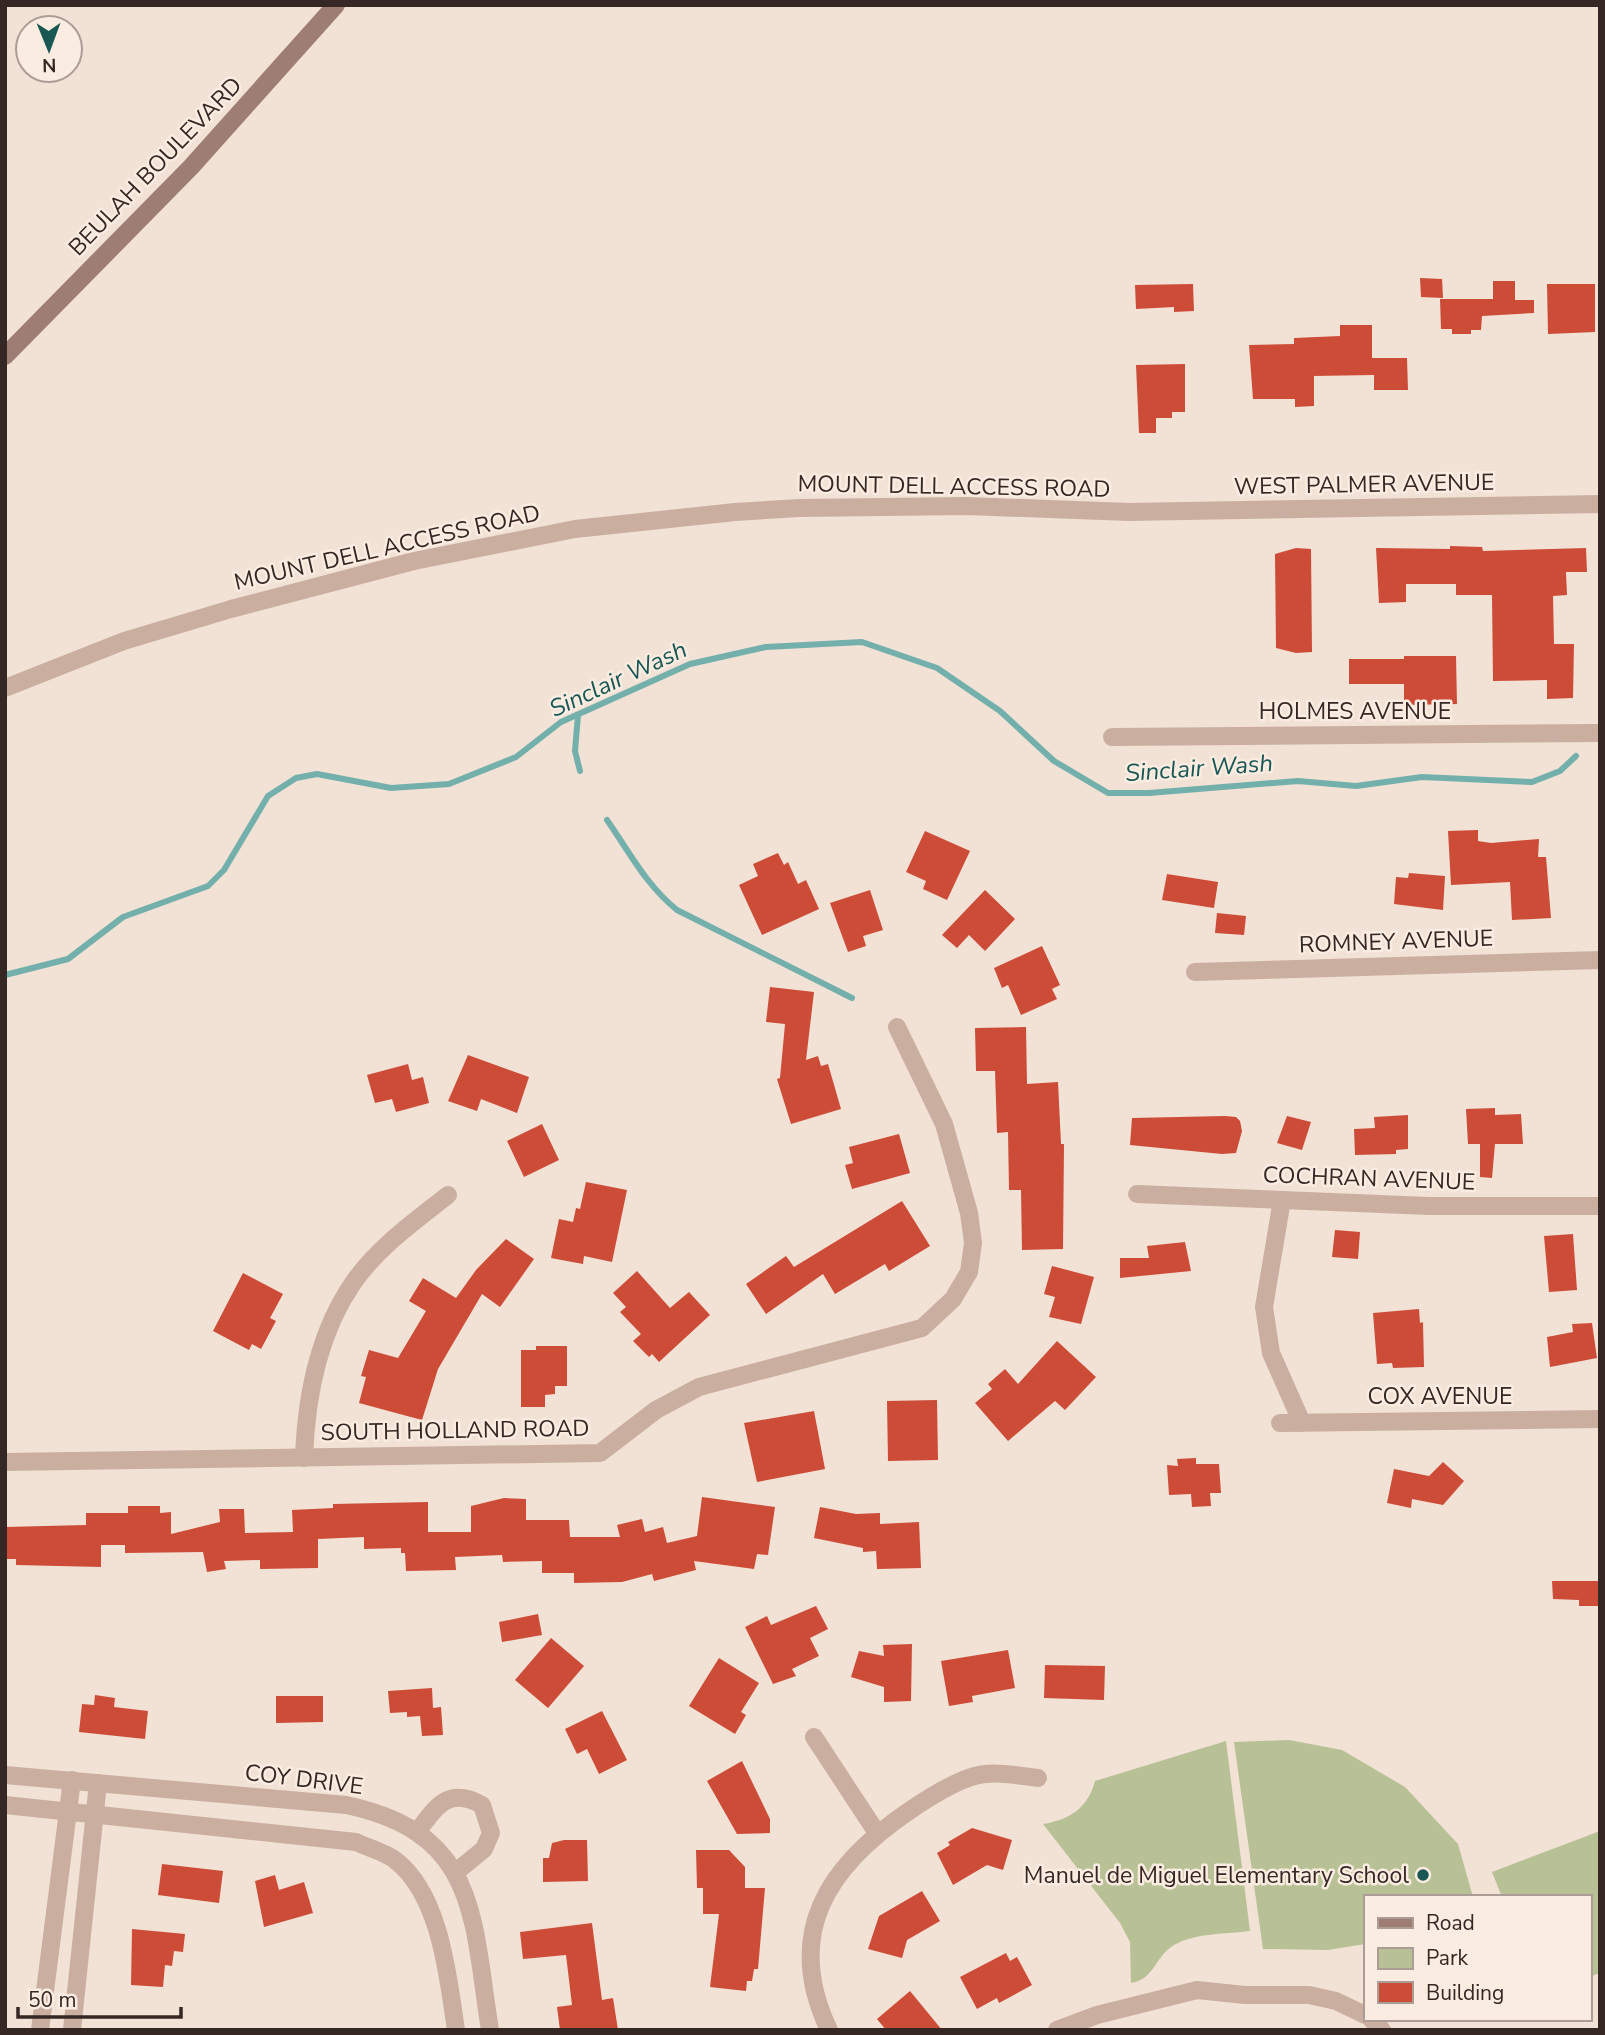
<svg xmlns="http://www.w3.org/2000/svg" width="1605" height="2035" viewBox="0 0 1605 2035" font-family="'Nunito Sans',sans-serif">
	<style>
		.green { fill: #b7c195 }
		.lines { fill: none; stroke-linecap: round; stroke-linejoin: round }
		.stream { stroke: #73b0ac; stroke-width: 6 }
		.building { fill: #cd4c38 }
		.minor { stroke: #caafa1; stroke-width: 18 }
		.secondary { stroke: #9e7d73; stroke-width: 18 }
		.poi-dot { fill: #185754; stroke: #faece1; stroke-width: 2.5 }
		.labels { text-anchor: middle; stroke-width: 5; stroke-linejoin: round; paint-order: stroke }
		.street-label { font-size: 23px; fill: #342724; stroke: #faece1 }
		.poi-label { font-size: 23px; fill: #342724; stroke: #faece1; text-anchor: end }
		.water-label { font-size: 24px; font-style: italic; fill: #185754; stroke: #faece1 }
	</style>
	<rect width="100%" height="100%" fill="#f2e1d5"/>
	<g class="green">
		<polygon points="1289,1740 1342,1750 1405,1787 1458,1844 1473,1897 1365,1897 1365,1944 1328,1950 1263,1949 1234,1742"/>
		<path d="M1226 1741 1250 1931C1226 1934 1195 1933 1174 1945 1155 1956 1155 1979 1131 1983L1130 1942 1120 1923 1043 1824C1069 1820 1088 1808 1095 1781Z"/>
		<polygon points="1600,1831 1600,1973 1589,1977 1589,1897 1502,1897 1492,1872"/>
	</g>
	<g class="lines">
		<g class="stream">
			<polyline points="578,715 575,751 580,771"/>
			<path d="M607 820C630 853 646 885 677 910L852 998"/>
			<polyline points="5,975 68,959 123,917 208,886 224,870 268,796 296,778 317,774 391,788 449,784 516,757 561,722 690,664 766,647 862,642 937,668 1000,711 1054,761 1108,793 1149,793 1298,781 1356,786 1422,777 1532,782 1560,771 1576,756"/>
		</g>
	</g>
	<g class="building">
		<polygon points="1420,278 1442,279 1443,298 1421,297"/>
		<polygon points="1493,281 1515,281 1515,300 1534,300 1534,313 1482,316 1481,330 1471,330 1471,334 1452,334 1452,329 1441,329 1440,299 1493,299"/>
		<polygon points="1193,284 1194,311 1174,312 1174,307 1136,309 1135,285"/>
		<polygon points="1547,284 1595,284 1595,332 1548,334"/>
		<polygon points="1340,325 1372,325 1372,358 1407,358 1408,390 1374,390 1374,375 1314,376 1314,406 1295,407 1295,399 1253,399 1249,345 1294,344 1294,338 1340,336"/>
		<polygon points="1185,364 1185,412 1172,412 1172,418 1156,418 1156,433 1139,433 1136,365"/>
		<polygon points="1450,546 1482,547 1483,551 1586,548 1587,572 1566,572 1567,595 1553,596 1554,644 1574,644 1573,698 1547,699 1547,680 1493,681 1492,595 1456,595 1456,584 1406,584 1406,602 1379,603 1376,548 1450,549"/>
		<polygon points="1296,548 1311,549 1312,652 1296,653 1276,648 1275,554"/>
		<polygon points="1404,656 1456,656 1457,704 1404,705 1404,684 1349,684 1349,659 1404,659"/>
		<polygon points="1478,830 1478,841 1491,843 1539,839 1538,857 1546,857 1551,918 1512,920 1510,882 1451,885 1448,831"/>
		<polygon points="925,831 970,851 947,900 923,889 926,881 906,872"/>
		<polygon points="778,853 784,865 788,862 798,884 806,880 819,909 762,935 739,885 758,876 753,864"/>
		<polygon points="1409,873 1445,876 1443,910 1394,904 1396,877 1408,878"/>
		<polygon points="1167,874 1218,882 1214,908 1162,900"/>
		<polygon points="870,890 883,930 863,936 866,946 848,952 830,903"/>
		<polygon points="985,890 1015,919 985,951 969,935 957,948 942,935"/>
		<polygon points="1217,913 1246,916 1244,935 1215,933"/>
		<polygon points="1042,946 1060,985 1052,989 1057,999 1021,1015 1008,985 1002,988 994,968"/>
		<polygon points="770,987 814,992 806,1060 818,1056 821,1066 828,1064 841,1109 791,1124 777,1079 780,1078 785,1024 766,1022"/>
		<polygon points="1026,1027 1027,1084 1058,1082 1061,1144 1064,1144 1063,1249 1022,1250 1021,1190 1009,1190 1008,1132 997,1133 995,1071 976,1071 975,1028"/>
		<polygon points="468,1055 529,1077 517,1113 481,1099 477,1111 448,1101"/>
		<polygon points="408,1064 412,1080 423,1077 429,1103 396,1112 392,1099 375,1103 367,1075"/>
		<polygon points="1495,1108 1495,1115 1521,1114 1523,1144 1495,1144 1492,1178 1480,1177 1480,1144 1468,1144 1466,1109"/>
		<polygon points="1408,1115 1408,1149 1396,1150 1396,1154 1355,1155 1354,1129 1375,1128 1374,1117"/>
		<polygon points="1225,1116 1236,1117 1240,1121 1242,1131 1236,1153 1222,1154 1130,1145 1132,1118"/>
		<polygon points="1287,1116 1311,1122 1302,1150 1277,1143"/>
		<polygon points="542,1124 559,1160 524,1177 507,1141"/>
		<polygon points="899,1134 910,1173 852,1189 845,1165 853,1163 849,1147"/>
		<polygon points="586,1182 627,1190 612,1262 584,1256 583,1264 551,1258 559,1219 573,1222 576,1208 580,1209"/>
		<polygon points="902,1201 930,1246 889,1271 885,1264 835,1294 823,1274 766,1314 746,1284 786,1256 794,1267"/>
		<polygon points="1335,1230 1360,1232 1358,1259 1332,1257"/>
		<polygon points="1573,1234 1577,1290 1549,1292 1544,1236"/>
		<polygon points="506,1239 534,1259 500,1307 482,1294 438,1369 422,1420 359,1403 366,1377 361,1376 369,1350 398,1358 426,1311 409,1301 423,1278 456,1298 476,1270"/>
		<polygon points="1185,1242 1191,1271 1120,1278 1120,1258 1149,1258 1147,1246"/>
		<polygon points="1052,1266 1094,1277 1081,1324 1049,1317 1055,1297 1044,1294"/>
		<polygon points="637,1271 670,1308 689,1292 710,1315 659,1362 652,1354 649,1357 633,1341 641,1334 620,1312 626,1307 613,1293"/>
		<polygon points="243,1273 283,1294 270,1318 276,1321 261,1349 252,1344 249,1350 213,1331"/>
		<polygon points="1419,1309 1420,1323 1423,1322 1424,1367 1393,1368 1392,1363 1377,1364 1373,1313"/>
		<polygon points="1592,1323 1597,1358 1550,1367 1547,1337 1573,1332 1572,1324"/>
		<polygon points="1057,1341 1096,1377 1065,1410 1055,1401 1008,1441 975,1403 992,1389 988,1384 1005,1369 1018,1384"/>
		<polygon points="536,1346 567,1346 567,1386 555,1386 555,1394 545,1395 545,1407 521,1407 521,1350 536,1350"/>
		<polygon points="937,1400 938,1460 888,1461 887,1401"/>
		<polygon points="814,1411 825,1469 757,1482 744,1423"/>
		<polygon points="1196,1458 1196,1464 1219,1464 1221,1493 1210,1493 1211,1506 1192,1507 1191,1494 1169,1495 1167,1465 1178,1466 1177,1459"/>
		<polygon points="1443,1462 1464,1481 1443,1505 1412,1499 1411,1508 1387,1503 1394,1469 1429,1476"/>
		<polygon points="702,1497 775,1507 768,1555 757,1554 754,1569 694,1561 696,1570 654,1581 652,1574 622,1582 574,1583 574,1573 542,1573 542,1561 503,1562 502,1555 455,1557 456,1570 406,1571 405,1553 401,1553 401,1548 364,1549 364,1537 318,1539 318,1568 260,1569 260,1560 224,1561 226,1569 207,1572 203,1552 125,1553 125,1545 101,1545 101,1567 16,1565 16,1559 5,1559 5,1527 86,1525 86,1513 128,1513 128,1506 160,1506 160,1513 171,1512 171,1534 220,1522 219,1509 244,1509 245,1533 293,1532 292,1510 333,1508 333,1504 428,1502 428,1532 471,1532 471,1506 504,1498 526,1499 526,1520 569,1520 570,1537 620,1537 617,1525 642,1519 645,1532 663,1527 667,1543 697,1536"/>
		<polygon points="820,1507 856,1514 880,1513 880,1524 919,1522 921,1568 877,1569 876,1551 863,1552 863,1548 814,1538"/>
		<polygon points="1552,1581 1600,1581 1600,1606 1579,1606 1579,1600 1553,1599"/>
		<polygon points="816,1606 828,1629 810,1638 819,1656 792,1669 796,1676 773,1684 745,1627 767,1616 771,1625"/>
		<polygon points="538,1614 542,1635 502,1642 499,1622"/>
		<polygon points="551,1638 584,1666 548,1708 515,1680"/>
		<polygon points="912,1644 911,1701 884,1702 884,1687 851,1677 859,1651 884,1656 883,1645"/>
		<polygon points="1008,1650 1015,1688 972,1696 973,1702 949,1706 941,1661"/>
		<polygon points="719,1658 759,1683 741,1712 746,1715 735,1734 689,1706"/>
		<polygon points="1045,1665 1105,1666 1104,1700 1044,1698"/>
		<polygon points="432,1688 433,1708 441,1707 443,1735 422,1736 420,1716 407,1717 407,1712 390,1713 388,1691"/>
		<polygon points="95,1695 115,1698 114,1707 148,1711 145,1739 79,1732 82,1704 94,1705"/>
		<polygon points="276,1696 323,1696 323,1722 276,1723"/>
		<polygon points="602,1711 627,1760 599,1774 587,1749 577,1754 565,1729"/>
		<polygon points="742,1761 770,1819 770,1833 737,1834 707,1781"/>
		<polygon points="972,1828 1012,1840 1003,1870 987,1865 953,1885 937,1853 950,1845 948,1842"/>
		<polygon points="564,1840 587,1840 588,1881 543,1882 543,1858 549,1858 552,1843"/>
		<polygon points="696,1850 729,1850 745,1867 745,1888 765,1888 758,1969 754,1969 752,1981 747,1981 746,1991 710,1987 719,1914 703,1914 703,1888 697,1888"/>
		<polygon points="162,1864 223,1871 219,1903 158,1895"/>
		<polygon points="275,1875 279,1890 304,1882 313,1913 264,1927 255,1881"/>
		<polygon points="922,1891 940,1921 907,1940 902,1958 868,1949 879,1916"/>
		<polygon points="592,1923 602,2000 613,1998 618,2030 560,2030 557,2007 572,2005 566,1955 523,1959 520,1932"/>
		<polygon points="132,1929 185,1934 183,1952 174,1951 172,1966 165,1965 163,1987 131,1985"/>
		<polygon points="1006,1953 1010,1961 1017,1957 1032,1985 999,2003 997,1998 977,2009 960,1977"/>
		<polygon points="910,1991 942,2030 886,2030 877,2019"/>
	</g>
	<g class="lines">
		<g class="minor">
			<polyline points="5,688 124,641 231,609 414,561 575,529 735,512 799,508 967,506 1129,512 1600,504"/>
			<polyline points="1112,737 1600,733"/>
			<polyline points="1195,972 1600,960"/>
			<polyline points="1137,1194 1429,1206 1600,1206"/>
			<polyline points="1282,1200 1264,1307 1271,1353 1302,1423"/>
			<polyline points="1280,1423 1600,1419"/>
			<path d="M304 1458C306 1398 318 1334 353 1283 377 1248 415 1221 448 1195"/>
			<polyline points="5,1462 600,1453 656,1410 699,1387 922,1328 953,1299 969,1272 973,1243 969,1213 944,1124 897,1027"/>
			<polyline points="814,1737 877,1833"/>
			<path d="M5 1775 346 1805C479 1833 472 1918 490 2030"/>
			<path d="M5 1805 356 1842C368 1848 385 1852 395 1860 441 1895 448 1978 456 2030"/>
			<path d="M417 1832C436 1807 448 1786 482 1805L491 1833 484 1849 456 1872"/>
			<polyline points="1371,2019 1382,2030"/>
			<polyline points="40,2030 72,1780"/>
			<polyline points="72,2030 98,1783"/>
			<path d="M829 2030C783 1933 828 1866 909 1811 928 1798 963 1776 985 1774 1002 1772 1021 1776 1038 1778"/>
			<polyline points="1057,2030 1097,2015 1197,1990 1245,1995 1309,1995 1336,2001 1365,2015"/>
		</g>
		<polyline class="secondary" points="5,356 191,167 336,5"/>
	</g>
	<circle class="poi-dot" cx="1423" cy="1875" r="7"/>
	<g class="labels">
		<g class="street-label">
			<text transform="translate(155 166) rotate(-46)" y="8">BEULAH BOULEVARD</text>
			<text transform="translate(1364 484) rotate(-1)" y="8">WEST PALMER AVENUE</text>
			<text transform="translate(954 486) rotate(1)" y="8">MOUNT DELL ACCESS ROAD</text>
			<text transform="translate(387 547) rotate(-13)" y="8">MOUNT DELL ACCESS ROAD</text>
			<text x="1355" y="719">HOLMES AVENUE</text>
			<text transform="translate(1396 941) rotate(-2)" y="8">ROMNEY AVENUE</text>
			<text transform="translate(1369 1178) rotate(2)" y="8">COCHRAN AVENUE</text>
			<text x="1440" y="1404">COX AVENUE</text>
			<text transform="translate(455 1430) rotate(-1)" y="8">SOUTH HOLLAND ROAD</text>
			<text transform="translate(304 1779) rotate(7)" y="8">COY DRIVE</text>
		</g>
		<g class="poi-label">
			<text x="1409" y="1883">Manuel de Miguel Elementary School</text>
		</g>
		<g class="water-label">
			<text transform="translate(618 679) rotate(-25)" y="8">Sinclair Wash</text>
			<text transform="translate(1199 768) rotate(-4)" y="8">Sinclair Wash</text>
		</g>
	</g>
	<rect width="1605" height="2035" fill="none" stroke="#342724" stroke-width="14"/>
	<rect x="1364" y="1895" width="228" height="126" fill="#faece1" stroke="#ab9d95" stroke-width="2"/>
	<rect x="1378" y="1918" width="35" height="10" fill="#9e7d73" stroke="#ab9d95" stroke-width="2"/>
	<text x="1426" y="1930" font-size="21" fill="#342724">Road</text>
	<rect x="1378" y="1948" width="35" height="21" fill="#b7c195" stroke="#ab9d95" stroke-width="2"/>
	<text x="1426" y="1965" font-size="21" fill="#342724">Park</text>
	<rect x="1378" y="1982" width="35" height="21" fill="#cd4c38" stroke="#ab9d95" stroke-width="2"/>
	<text x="1426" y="2000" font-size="21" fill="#342724">Building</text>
	<g transform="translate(49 49) rotate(179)"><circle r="33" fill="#faece1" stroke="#ab9d95" stroke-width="2"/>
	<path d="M0-5L12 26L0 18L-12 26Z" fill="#185754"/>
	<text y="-10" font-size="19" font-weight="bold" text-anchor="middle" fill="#342724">N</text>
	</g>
	<path d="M18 2007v10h163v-10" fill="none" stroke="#342724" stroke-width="3.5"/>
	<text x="28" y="2007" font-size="21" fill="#342724" stroke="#faece1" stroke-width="5" paint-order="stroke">50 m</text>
</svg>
